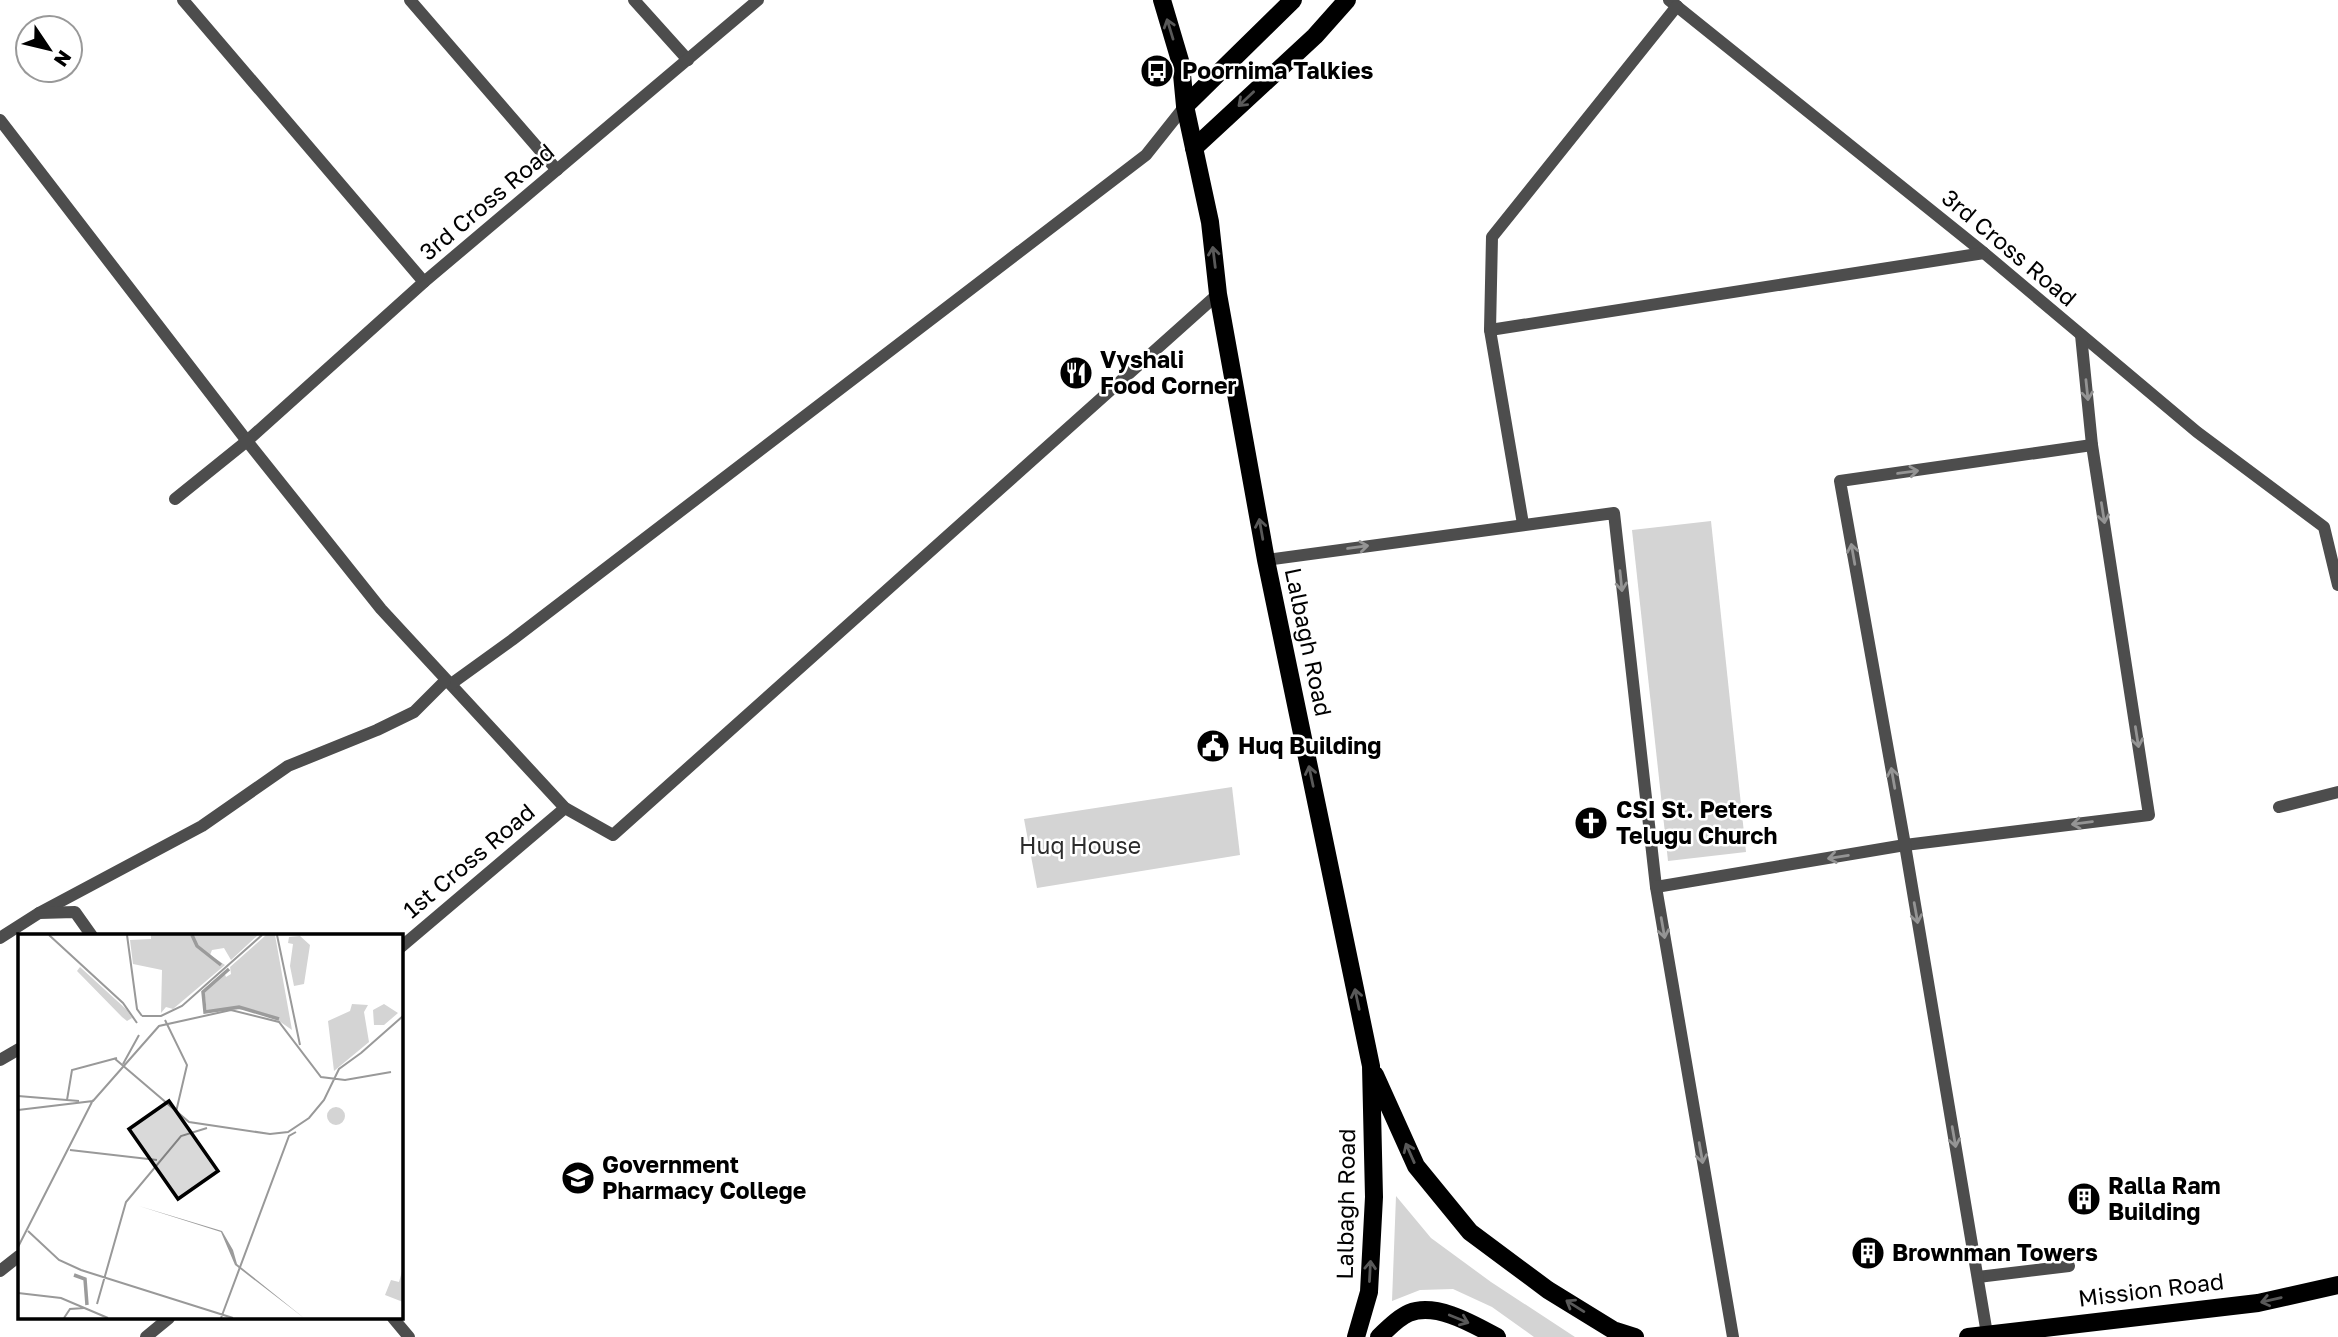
<svg xmlns="http://www.w3.org/2000/svg" width="2338" height="1337" viewBox="0 0 2338 1337" font-family="'Golos Text',sans-serif">
	<style>
		.green { fill: #d4d4d4 }
		.lines { fill: none; stroke-linecap: round; stroke-linejoin: round }
		.minor { stroke: #4d4d4d; stroke-width: 12 }
		.major { stroke: #000; stroke-width: 18 }
		.oneway { stroke: #595959 }
		.oneway2 { stroke: #949494 }
		.labels { text-anchor: middle; stroke-width: 5; stroke-linejoin: round; paint-order: stroke }
		.poi-label { font-size: 23px; font-weight: bold; fill: #000; stroke: #fff; text-anchor: start }
		.street-label { font-size: 23px; fill: #000; stroke: #fff }
		.park-label { font-size: 23px; fill: #2b2b2b; stroke: #fff }
		.inset-river { fill: none; stroke: #9b9b9b; stroke-width: 3.5 }
		.inset-road { fill: none; stroke: #999; stroke-width: 2 }
		.view { fill: #000; fill-opacity: 0.15; stroke: #000; stroke-width: 3.5 }
		.inset-edge { fill: none; stroke: #000; stroke-width: 3.5 }
	</style>
	<rect width="100%" height="100%" fill="#fff"/>
	<g class="green">
		<polygon points="1711,521 1746,852 1668,861 1632,530"/>
		<polygon points="1232,787 1240,855 1037,888 1024,819"/>
		<polygon points="1396,1196 1431,1238 1491,1282 1575,1337 1534,1337 1492,1307 1453,1289 1420,1290 1392,1301"/>
	</g>
	<g class="lines">
		<g class="minor">
			<polyline points="183,0 424,282"/>
			<polyline points="410,0 557,170"/>
			<polyline points="634,0 688,60"/>
			<polyline points="1669,0 1984,253 2197,432 2324,527 2338,585"/>
			<polyline points="0,120 247,441 381,609 565,808 613,835 1218,294"/>
			<polyline points="1490,330 1984,253"/>
			<polyline points="175,499 247,441 424,282 758,0"/>
			<polyline points="1523,524 1490,330 1492,237 1677,6"/>
			<polyline points="1266,560 1614,513 1656,887 1733,1337"/>
			<polyline points="451,684 512,640 1146,155 1185,106"/>
			<polyline points="2279,807 2338,792"/>
			<polyline points="1656,887 1905,845 2149,815 2092,445 2081,335"/>
			<polyline points="39,913 202,826 288,766 377,730 414,712 445,681"/>
			<polyline points="0,938 39,913 75,912 92,936"/>
			<polyline points="401,947 565,808"/>
			<polyline points="0,1060 19,1049"/>
			<polyline points="0,1271 19,1256"/>
			<polyline points="1978,1277 2069,1266"/>
			<polyline points="393,1318 409,1337"/>
			<polyline points="1987,1334 1905,845 1840,481 2092,445"/>
			<polyline points="146,1337 169,1318"/>
		</g>
		<g class="major">
			<polyline points="1162,0 1181,64 1185,106 1210,222 1218,294 1266,560 1371,1066 1374,1197 1369,1292 1356,1337"/>
			<polyline points="1185,106 1293,0"/>
			<polyline points="1194,148 1315,36 1347,0"/>
			<polyline points="1375,1075 1416,1166 1470,1232 1548,1290 1613,1330 1635,1337"/>
			<path d="M1379 1337C1387 1329 1399 1317 1409 1313 1436 1302 1473 1324 1497 1337"/>
			<polyline points="1968,1337 2258,1303 2338,1285"/>
		</g>
	</g>
	<defs><path id="oneway-shaft" d="M-6 0H5M1.5-3L5.5 0L1.5 3" fill="none" stroke-width="1.6" stroke-linecap="round" stroke-linejoin="round" transform="scale(1.75)"/></defs>
	<g class="oneway">
		<use href="#oneway-shaft" transform="translate(1170 29) rotate(-107)"/>
		<use href="#oneway-shaft" transform="translate(1246 99) rotate(137)"/>
		<use href="#oneway-shaft" transform="translate(1214 257) rotate(-97)"/>
		<use href="#oneway-shaft" transform="translate(1261 529) rotate(-100)"/>
		<use href="#oneway-shaft" transform="translate(1311 776) rotate(-102)"/>
		<use href="#oneway-shaft" transform="translate(1357 999) rotate(-102)"/>
		<use href="#oneway-shaft" transform="translate(1410 1153) rotate(-114)"/>
		<use href="#oneway-shaft" transform="translate(1370 1271) rotate(-87)"/>
		<use href="#oneway-shaft" transform="translate(2271 1300) rotate(167)"/>
		<use href="#oneway-shaft" transform="translate(1575 1306) rotate(-148)"/>
		<use href="#oneway-shaft" transform="translate(1459 1319) rotate(22)"/>
	</g>
	<g class="oneway2">
		<use href="#oneway-shaft" transform="translate(2087 390) rotate(84)"/>
		<use href="#oneway-shaft" transform="translate(1908 472) rotate(-8)"/>
		<use href="#oneway-shaft" transform="translate(2103 513) rotate(81)"/>
		<use href="#oneway-shaft" transform="translate(1358 547) rotate(-8)"/>
		<use href="#oneway-shaft" transform="translate(1853 554) rotate(-100)"/>
		<use href="#oneway-shaft" transform="translate(1621 581) rotate(84)"/>
		<use href="#oneway-shaft" transform="translate(2137 737) rotate(81)"/>
		<use href="#oneway-shaft" transform="translate(1893 778) rotate(-100)"/>
		<use href="#oneway-shaft" transform="translate(2082 823) rotate(173)"/>
		<use href="#oneway-shaft" transform="translate(1838 857) rotate(171)"/>
		<use href="#oneway-shaft" transform="translate(1916 913) rotate(80)"/>
		<use href="#oneway-shaft" transform="translate(1663 928) rotate(80)"/>
		<use href="#oneway-shaft" transform="translate(1954 1137) rotate(80)"/>
		<use href="#oneway-shaft" transform="translate(1701 1153) rotate(80)"/>
	</g>
	<defs>
		<symbol id="bus-disc" viewBox="-11 -11 22 22"><circle r="9.5" fill="#000" stroke="#fff"/><path d="M-5-6H5V4H4V6H2V4H-2V6H-4V4H-5ZM-3.5-4V0h7V-4ZM-3.5 1.2v1.5H-2V1.2ZM2 1.2v1.5H3.5V1.2Z" fill="#fff"/></symbol>
		<symbol id="restaurant-disc" viewBox="-11 -11 22 22"><circle r="9.5" fill="#000" stroke="#fff"/><path d="M-5-6h1v4h1v-4h1v4h1v-4h1v5L-1.5 .5V6h-2V.5L-5-1ZM5-6V6H3V1.5H1.5Q1.5-4 5-6Z" fill="#fff"/></symbol>
		<symbol id="civic-disc" viewBox="-11 -11 22 22"><circle r="9.5" fill="#000" stroke="#fff"/><path d="M-.6-6.5H3V-4.5H.6V-3L4-1V1h2V6H-6V1h2V-1L-.6-3ZM-1.2 2.5V6h2.4V2.5Z" fill="#fff"/></symbol>
		<symbol id="church-disc" viewBox="-11 -11 22 22"><circle r="9.5" fill="#000" stroke="#fff"/><path d="M-1.2-6h2.4v3.5h3.3v2.4h-3.3V6h-2.4V-.1h-3.3v-2.4h3.3Z" fill="#fff"/></symbol>
		<symbol id="university-disc" viewBox="-11 -11 22 22"><circle r="9.5" fill="#000" stroke="#fff"/><path d="M0-5L7-2L0 1L-7-2ZM-4 1L0 2.5L4 1V4Q0 6-4 4Z" fill="#fff"/></symbol>
		<symbol id="building-disc" viewBox="-11 -11 22 22"><circle r="9.5" fill="#000" stroke="#fff"/><path d="M-4-6H4V6H1V3H-1V6H-4ZM-2.5-4.3h1.7v1.8h-1.7ZM.8-4.3h1.7v1.8H.8ZM-2.5-1h1.7V.8h-1.7ZM.8-1h1.7V.8H.8Z" fill="#fff"/></symbol>
	</defs>
	<g fill-rule="evenodd">
		<use href="#bus-disc" x="1138" y="52" width="38" height="38"/>
		<use href="#restaurant-disc" x="1057" y="354" width="38" height="38"/>
		<use href="#civic-disc" x="1194" y="727" width="38" height="38"/>
		<use href="#church-disc" x="1572" y="804" width="38" height="38"/>
		<use href="#university-disc" x="559" y="1159" width="38" height="38"/>
		<use href="#building-disc" x="2065" y="1180" width="38" height="38"/>
		<use href="#building-disc" x="1849" y="1234" width="38" height="38"/>
	</g>
	<g class="labels">
		<g class="poi-label">
			<text x="1182" y="79">Poornima Talkies</text>
			<text x="1100" y="368">Vyshali<tspan x="1100" dy="26">Food Corner</tspan></text>
			<text x="1238" y="754">Huq Building</text>
			<text x="1616" y="818">CSI St. Peters<tspan x="1616" dy="26">Telugu Church</tspan></text>
			<text x="602" y="1173">Government<tspan x="602" dy="26">Pharmacy College</tspan></text>
			<text x="2108" y="1194">Ralla Ram<tspan x="2108" dy="26">Building</tspan></text>
			<text x="1892" y="1261">Brownman Towers</text>
		</g>
		<g class="street-label">
			<text transform="translate(487 202) rotate(-40)" y="8">3rd Cross Road</text>
			<text transform="translate(2009 248) rotate(40)" y="8">3rd Cross Road</text>
			<text transform="translate(1308 642) rotate(78)" y="8">Lalbagh Road</text>
			<text transform="translate(469 861) rotate(-40)" y="8">1st Cross Road</text>
			<text transform="translate(1346 1204) rotate(-89)" y="8">Lalbagh Road</text>
			<text transform="translate(2151 1290) rotate(-7)" y="8">Mission Road</text>
		</g>
		<g class="park-label">
			<text x="1080" y="854">Huq House</text>
		</g>
	</g>
	<g transform="translate(18 934)">
		<rect width="385" height="385" fill="#fff"/>
		<path d="M133 1H240L213 26 206 14 194 16 192 21 207 31 155 75 148 73 143 79 144 36 115 30 112 6 133 5ZM248 1H257L274 96 254 82 230 75 189 78 186 56 206 38 208 43 213 40 212 33ZM282 2 292 11 286 50 276 52 272 32 275 10 270 9 271 3ZM62 33 109 76 114 84 109 87 104 83 59 37ZM334 70 350 71 346 78 351 108 316 137 310 87 332 77ZM366 70 380 79 366 91H356L355 76ZM309 182a9 9 0 1 1 18 0a9 9 0 1 1-18 0ZM385 334V368L367 361 373 346 381 348Z" fill="#d4d4d4"/>
		<path d="M121 272 204 297 215 316 219 330 286 384 217 331 203 298Z" fill="#9b9b9b"/>
		<path class="inset-river" d="M174 1 179 12 203 31M211 35 185 58 187 78 221 73 261 85M56 341 67 345 69 371"/>
		<path class="inset-road" d="M31 1 105 69 119 89M109 1 119 75 124 82M259 1 282 111M124 82H143L164 72 244 1M147 86 169 131 158 178M343 119 385 82M96 124 171 188 252 200 270 198 291 184 306 166 321 135 343 119M105 130 121 101M0 162 61 167M49 166 54 136 99 124M0 176 75 167 141 92 213 76 261 88 303 143 327 146 373 138M52 216 139 226M10 297 41 326 63 336 215 384M0 313 75 166M0 359 43 364 90 384M79 370 108 268 163 202 189 194M46 384 52 375 66 374M203 384 271 202 278 198"/>
		<path class="view" d="M151 167 200 237 160 265 111 195Z"/>
		<rect width="385" height="385" class="inset-edge"/>
	</g>
	<g transform="translate(49 49) rotate(125)"><circle r="33" fill="#ffffff" stroke="#999999" stroke-width="2"/>
	<path d="M0-5L12 26L0 18L-12 26Z" fill="#000000"/>
	<text y="-10" font-size="19" font-weight="bold" text-anchor="middle" fill="#000000">N</text>
	</g>
</svg>
